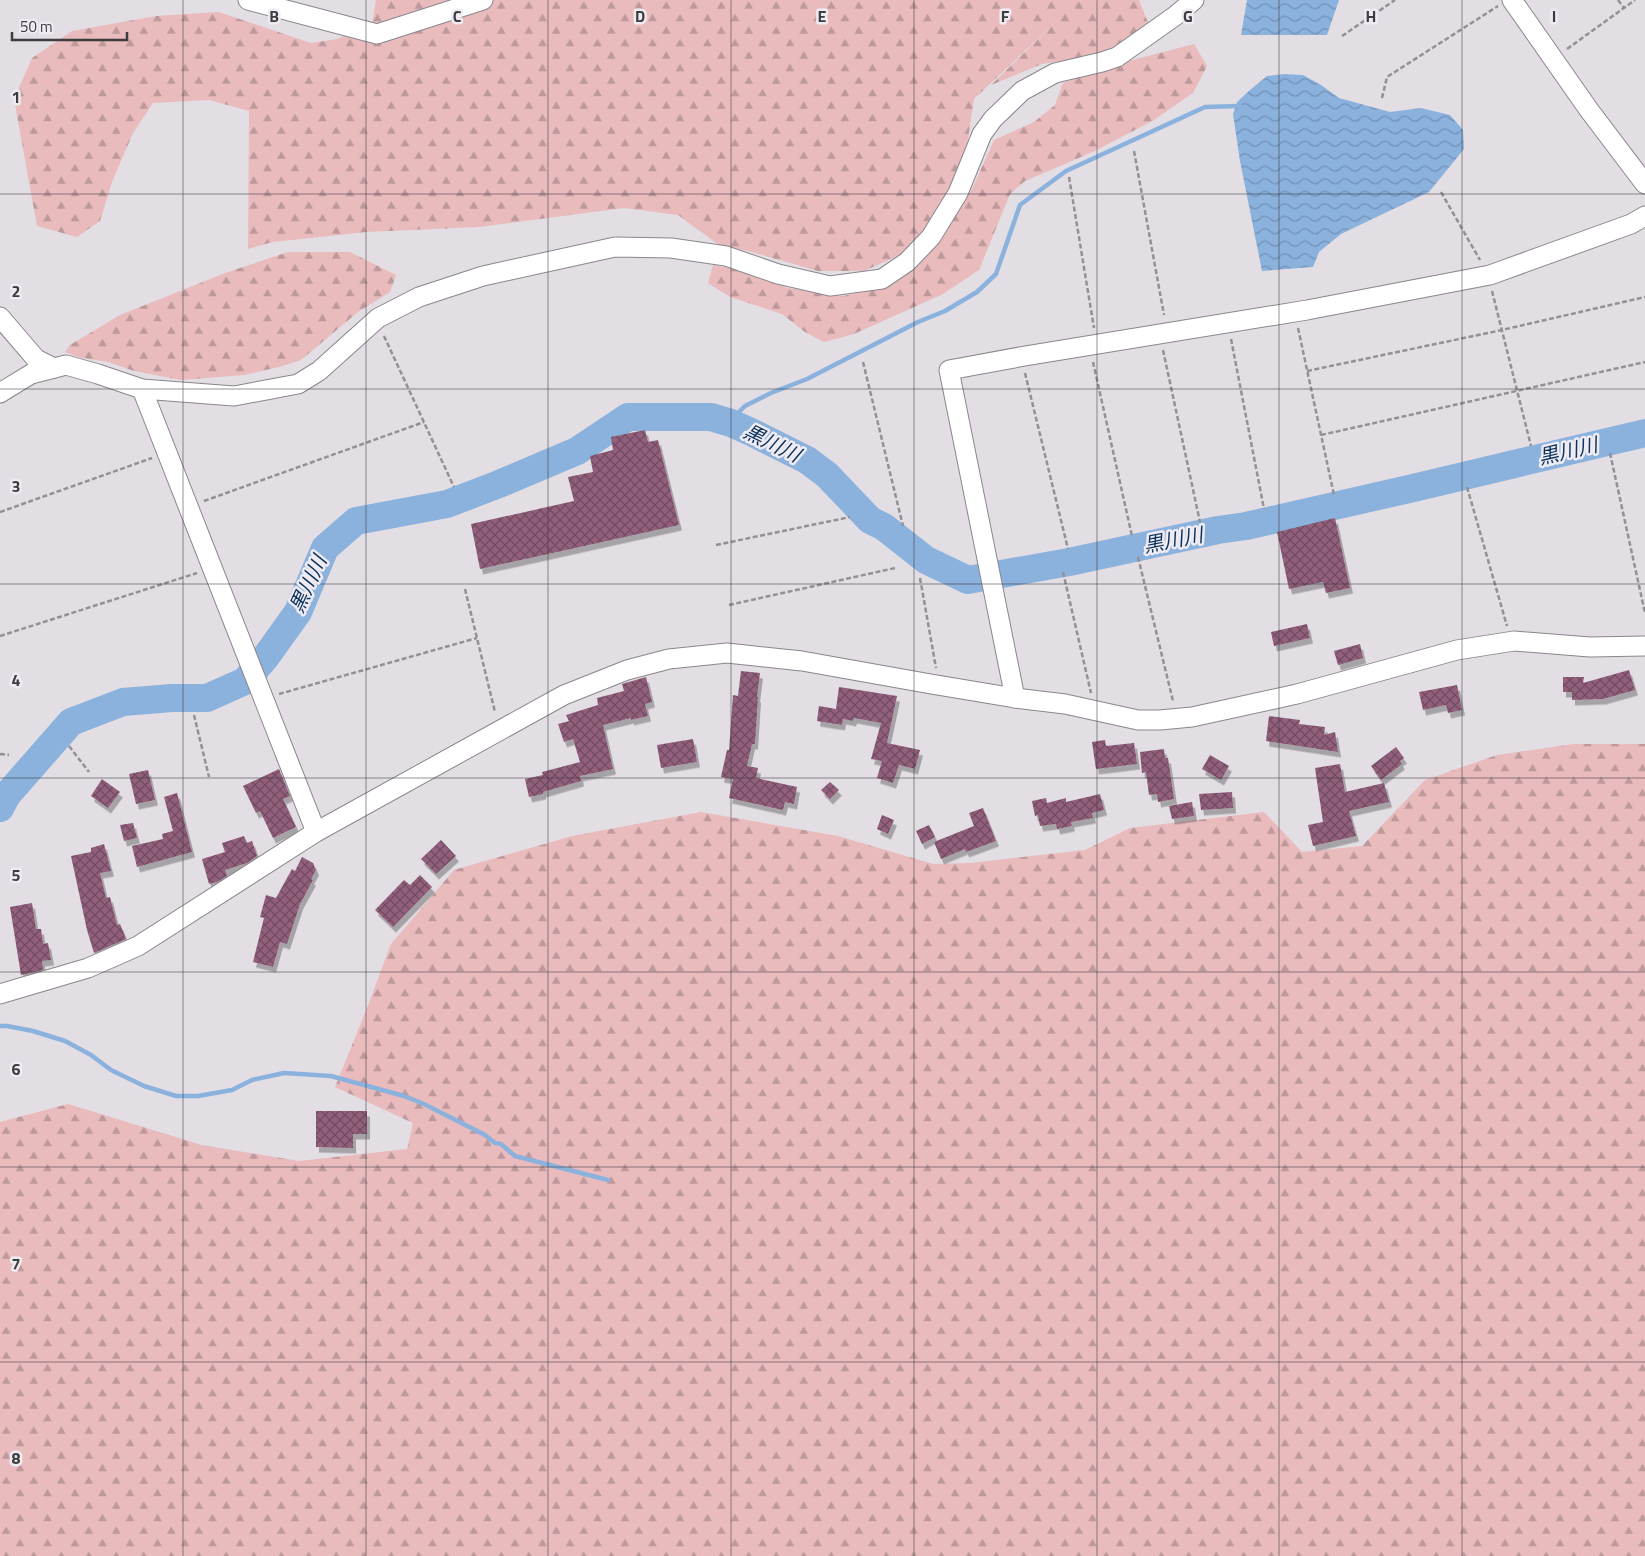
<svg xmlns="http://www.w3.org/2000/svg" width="1645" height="1556" viewBox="0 0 1645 1556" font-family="'Titillium Web','Noto Sans JP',sans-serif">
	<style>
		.forest { fill: url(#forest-firs) }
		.water { fill: url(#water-waves) }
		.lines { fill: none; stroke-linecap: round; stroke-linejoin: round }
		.stream { stroke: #8bb1dd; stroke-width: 4.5 }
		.river { stroke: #8bb1dd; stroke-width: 28 }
		.building { fill: url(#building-cross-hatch); filter: url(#shadow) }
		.street-casing { stroke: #8a868c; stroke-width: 21 }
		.path { stroke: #939195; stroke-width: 2.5; stroke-dasharray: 5 2.5; stroke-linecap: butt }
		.street { stroke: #fff; stroke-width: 19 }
		.grid { fill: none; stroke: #3d3c3e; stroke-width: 1; stroke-opacity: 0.55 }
		.labels { text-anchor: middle; stroke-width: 5; stroke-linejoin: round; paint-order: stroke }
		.water-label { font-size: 20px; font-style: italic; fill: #0a325b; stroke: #efebf2 }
		.grid-label { font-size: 16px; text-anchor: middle; font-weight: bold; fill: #3d3c3e; stroke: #efebf2; stroke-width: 5; stroke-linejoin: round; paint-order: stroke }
	</style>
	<defs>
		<pattern id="forest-firs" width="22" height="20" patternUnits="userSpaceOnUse" patternTransform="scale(1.25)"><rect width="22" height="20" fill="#e9bbbd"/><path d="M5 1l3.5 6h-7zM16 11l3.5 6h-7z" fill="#be999b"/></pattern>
		<pattern id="water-waves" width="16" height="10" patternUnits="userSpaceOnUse" patternTransform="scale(1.25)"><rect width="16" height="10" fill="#8bb1dd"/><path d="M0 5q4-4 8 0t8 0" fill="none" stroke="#7391b5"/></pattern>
		<pattern id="building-cross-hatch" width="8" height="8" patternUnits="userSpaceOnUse" patternTransform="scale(1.25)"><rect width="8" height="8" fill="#92607b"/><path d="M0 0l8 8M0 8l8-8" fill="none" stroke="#724c61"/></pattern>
		<filter id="shadow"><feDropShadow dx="3" dy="5.5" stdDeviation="0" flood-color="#0004"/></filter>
	</defs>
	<rect width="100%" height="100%" fill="#e2dee4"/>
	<g class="forest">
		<polygon points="376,0 1139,0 1149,25 1136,37 1098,55 1042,64 991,85 1063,15 974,99 968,139 952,187 925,231 900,255 864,271 818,271 748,251 719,245 678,215 624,208 479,227 366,232 273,242 248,249 249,111 209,100 153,103 133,133 112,182 100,221 77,237 37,226 14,99 32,58 72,31 156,16 219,12 311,43 337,39 372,25"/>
		<polygon points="1194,44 1207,66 1193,93 1154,120 1095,151 1025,181 1010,194 979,270 943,294 854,334 824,342 805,332 782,314 730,297 708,283 713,265 744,271 788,288 843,296 890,286 942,239 973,187 994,140 1034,122 1055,105 1063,83 1121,63"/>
		<polygon points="288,252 350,252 396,275 390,292 358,312 301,360 279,367 244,375 181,380 134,371 108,362 78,357 65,352 70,345 120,315 225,273"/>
		<polygon points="1574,744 1645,744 1645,1556 0,1556 0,1122 68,1104 202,1145 299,1161 407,1149 413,1123 335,1087 367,1008 391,944 454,870 572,836 701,812 838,836 933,864 970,863 1085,850 1130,828 1264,812 1302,852 1362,846 1425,780 1497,755"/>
	</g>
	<g class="water">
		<polygon points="1247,0 1339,0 1327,35 1241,35"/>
		<polygon points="1284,74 1303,75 1321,85 1339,98 1390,112 1421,108 1450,115 1463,130 1464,149 1429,192 1341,234 1319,252 1313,267 1262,271 1240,161 1233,114 1237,102 1250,90 1267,76"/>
	</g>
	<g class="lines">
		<g class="stream">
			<polyline points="731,423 731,420 745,406 771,393 807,379 918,322 945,311 977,292 996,274 1020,205 1066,171 1205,107 1240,106"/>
			<polyline points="0,1026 7,1026 33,1031 65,1041 91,1055 111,1070 144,1086 176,1096 198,1096 232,1090 252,1080 284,1073 331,1076 404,1096 424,1104 485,1135 495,1143 501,1144 515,1156 608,1180"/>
		</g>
		<polyline class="river" points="0,808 7,795 71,722 123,702 172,698 207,698 245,681 265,658 298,612 325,548 356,521 447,504 499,484 577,451 628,417 711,417 731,423 751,432 807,460 827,475 870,520 884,527 926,560 968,580 1069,562 1218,530 1246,526 1409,489 1645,433"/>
	</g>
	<g class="building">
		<polygon points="645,430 648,442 658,440 679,525 480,569 471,524 574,501 568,477 593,472 590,456 613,450 611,437"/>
		<polygon points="1335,518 1350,588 1326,593 1323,582 1289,589 1277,532"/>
		<polygon points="1307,624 1310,638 1274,646 1271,632"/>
		<polygon points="1360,644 1363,658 1338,665 1334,651"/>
		<polygon points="1629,670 1635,690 1603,699 1572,700 1572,692 1563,692 1563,677 1584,677 1583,683"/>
		<polygon points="741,671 760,673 757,697 758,697 755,744 752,744 747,766 758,768 756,778 797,787 794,804 785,802 783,810 729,798 733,779 721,777 727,750 729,750 733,695 738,696"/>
		<polygon points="646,677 652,702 645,704 648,716 631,720 631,718 603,725 613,769 580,776 581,781 543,792 543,794 529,797 525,779 543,775 542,772 580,762 573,739 564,742 558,724 569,721 566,715 598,705 597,698 624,691 622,684"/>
		<polygon points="1457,685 1462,710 1448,713 1446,705 1423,710 1419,692"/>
		<polygon points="839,687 897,696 887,743 920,750 915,769 899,765 893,783 877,778 882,761 871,759 881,723 854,718 853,721 843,719 842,725 817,721 819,706 836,709"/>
		<polygon points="1269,716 1300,720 1299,724 1325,727 1324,735 1335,732 1338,752 1266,741"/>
		<polygon points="693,739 697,762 661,768 657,745"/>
		<polygon points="1105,740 1106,746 1134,743 1137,764 1096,769 1092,742"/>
		<polygon points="1396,747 1404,758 1400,761 1402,764 1381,780 1371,766"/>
		<polygon points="1164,749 1165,758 1168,758 1174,799 1158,802 1157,794 1149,795 1146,772 1142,773 1140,752"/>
		<polygon points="1210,755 1229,766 1221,780 1202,769"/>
		<polygon points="1340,764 1345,792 1384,783 1389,802 1349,811 1356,836 1313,846 1308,825 1323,822 1315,768"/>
		<polygon points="279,769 290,796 283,799 296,827 273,838 260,811 256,813 243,786"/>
		<polygon points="148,770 155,800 136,804 129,774"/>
		<polygon points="102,779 120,792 108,808 91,796"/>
		<polygon points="830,782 839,790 830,799 821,790"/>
		<polygon points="1232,792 1233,808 1201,810 1199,794"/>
		<polygon points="177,793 192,852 137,867 132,846 163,839 162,834 173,831 164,797"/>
		<polygon points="1100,794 1104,810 1092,813 1093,818 1071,822 1072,826 1057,829 1056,824 1040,826 1038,815 1035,816 1032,801 1046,798 1047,803 1066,798 1066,802"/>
		<polygon points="1192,802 1194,816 1172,819 1169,806"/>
		<polygon points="983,808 996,841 966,852 965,849 941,859 934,842 974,826 969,813"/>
		<polygon points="882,815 894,820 888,834 877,829"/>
		<polygon points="133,823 137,838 124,841 120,825"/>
		<polygon points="929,825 935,837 922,844 916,831"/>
		<polygon points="244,836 247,843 252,841 257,856 247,863 225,870 227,876 217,882 209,884 202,859 225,852 222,843"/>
		<polygon points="441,840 456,856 436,874 421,859"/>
		<polygon points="104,844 111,871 100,873 106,898 110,897 117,925 120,924 126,939 94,953 87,930 71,856 91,852 91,848"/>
		<polygon points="302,857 313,863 316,870 311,879 313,880 300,904 287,944 280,942 273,967 253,962 264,918 260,917 266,895 276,898 292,869 295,871"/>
		<polygon points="420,875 432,887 393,927 375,910 404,880 410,885"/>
		<polygon points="32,903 36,929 41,929 43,944 48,943 51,960 42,961 43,970 21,975 10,907"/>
		<polygon points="316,1111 367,1111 367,1134 353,1134 353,1148 316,1147"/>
	</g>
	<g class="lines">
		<defs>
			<g id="street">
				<polyline points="248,0 377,34 483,0"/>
				<polyline points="1512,0 1589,110 1645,184"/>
				<polyline points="0,317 36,359 54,368"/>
				<polyline points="142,389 316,832"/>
				<polyline points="0,393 31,374 66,365 98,374 142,389 234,396 298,384 319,371 378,318 419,297 483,276 615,247 671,248 726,256 778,274 830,286 882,279 907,262 931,237 958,193 982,134 993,119 1022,91 1055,73 1102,62 1117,57 1175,16 1194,0"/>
				<polyline points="1015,698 949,370 1025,356 1307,310 1490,275 1631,224 1645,216"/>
				<polyline points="0,994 88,968 138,946 316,832 564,695 627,670 669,659 727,653 802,661 931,684 1015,698 1065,704 1138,720 1160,720 1192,717 1297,694 1457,650 1514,641 1590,647 1645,646"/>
			</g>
		</defs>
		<use href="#street" class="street-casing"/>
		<g class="path">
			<polyline points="1618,0 1624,8"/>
			<polyline points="1342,36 1395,0"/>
			<polyline points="1567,49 1635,0"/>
			<polyline points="1382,98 1387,77 1498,6"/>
			<polyline points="1134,151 1164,315"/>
			<polyline points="1069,177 1094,328"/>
			<polyline points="1441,192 1480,260"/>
			<polyline points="1492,291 1531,446"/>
			<polyline points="1298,328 1334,495"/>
			<polyline points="384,336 454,487"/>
			<polyline points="1231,339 1264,509"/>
			<polyline points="1163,350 1200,522"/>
			<polyline points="863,362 903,526"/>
			<polyline points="1093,362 1132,536"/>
			<polyline points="1307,371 1502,330 1645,297"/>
			<polyline points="1025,373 1068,549"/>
			<polyline points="1321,435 1645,362"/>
			<polyline points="1610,453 1645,613"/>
			<polyline points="1467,487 1507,626"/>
			<polyline points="204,501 424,422"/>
			<polyline points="0,512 152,458"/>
			<polyline points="716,545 850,517"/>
			<polyline points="1138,557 1173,701"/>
			<polyline points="1063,572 1091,693"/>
			<polyline points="920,578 936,668"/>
			<polyline points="465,589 495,712"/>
			<polyline points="729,605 895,568"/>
			<polyline points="0,636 197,573"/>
			<polyline points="279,694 477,638"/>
			<polyline points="194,715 209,777"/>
			<polyline points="69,746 89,772"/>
			<polyline points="0,754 9,755"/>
		</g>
		<use href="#street" class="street"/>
	</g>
	<path class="grid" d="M183 0V1556M366 0V1556M548 0V1556M731 0V1556M914 0V1556M1097 0V1556M1279 0V1556M1462 0V1556M0 194H1645M0 389H1645M0 584H1645M0 778H1645M0 972H1645M0 1167H1645M0 1362H1645"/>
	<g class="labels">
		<g class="water-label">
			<text transform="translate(772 443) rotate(26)" y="7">黒川川</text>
			<text transform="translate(1568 451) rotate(-13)" y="7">黒川川</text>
			<text transform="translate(1173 540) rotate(-11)" y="7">黒川川</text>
			<text transform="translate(308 584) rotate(-65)" y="7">黒川川</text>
		</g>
	</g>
	<g class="grid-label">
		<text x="274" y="22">B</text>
		<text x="457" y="22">C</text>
		<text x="640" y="22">D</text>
		<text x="822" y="22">E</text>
		<text x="1005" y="22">F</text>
		<text x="1188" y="22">G</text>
		<text x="1371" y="22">H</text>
		<text x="1554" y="22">I</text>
		<text x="16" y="103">1</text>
		<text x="16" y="297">2</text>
		<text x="16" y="492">3</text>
		<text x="16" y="686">4</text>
		<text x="16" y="881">5</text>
		<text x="16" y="1075">6</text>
		<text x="16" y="1270">7</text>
		<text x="16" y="1464">8</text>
	</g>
	<path d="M12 32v8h115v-8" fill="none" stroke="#3d3c3e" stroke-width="2.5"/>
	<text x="20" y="32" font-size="15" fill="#3d3c3e" stroke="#efebf2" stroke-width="4" paint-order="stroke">50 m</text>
</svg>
